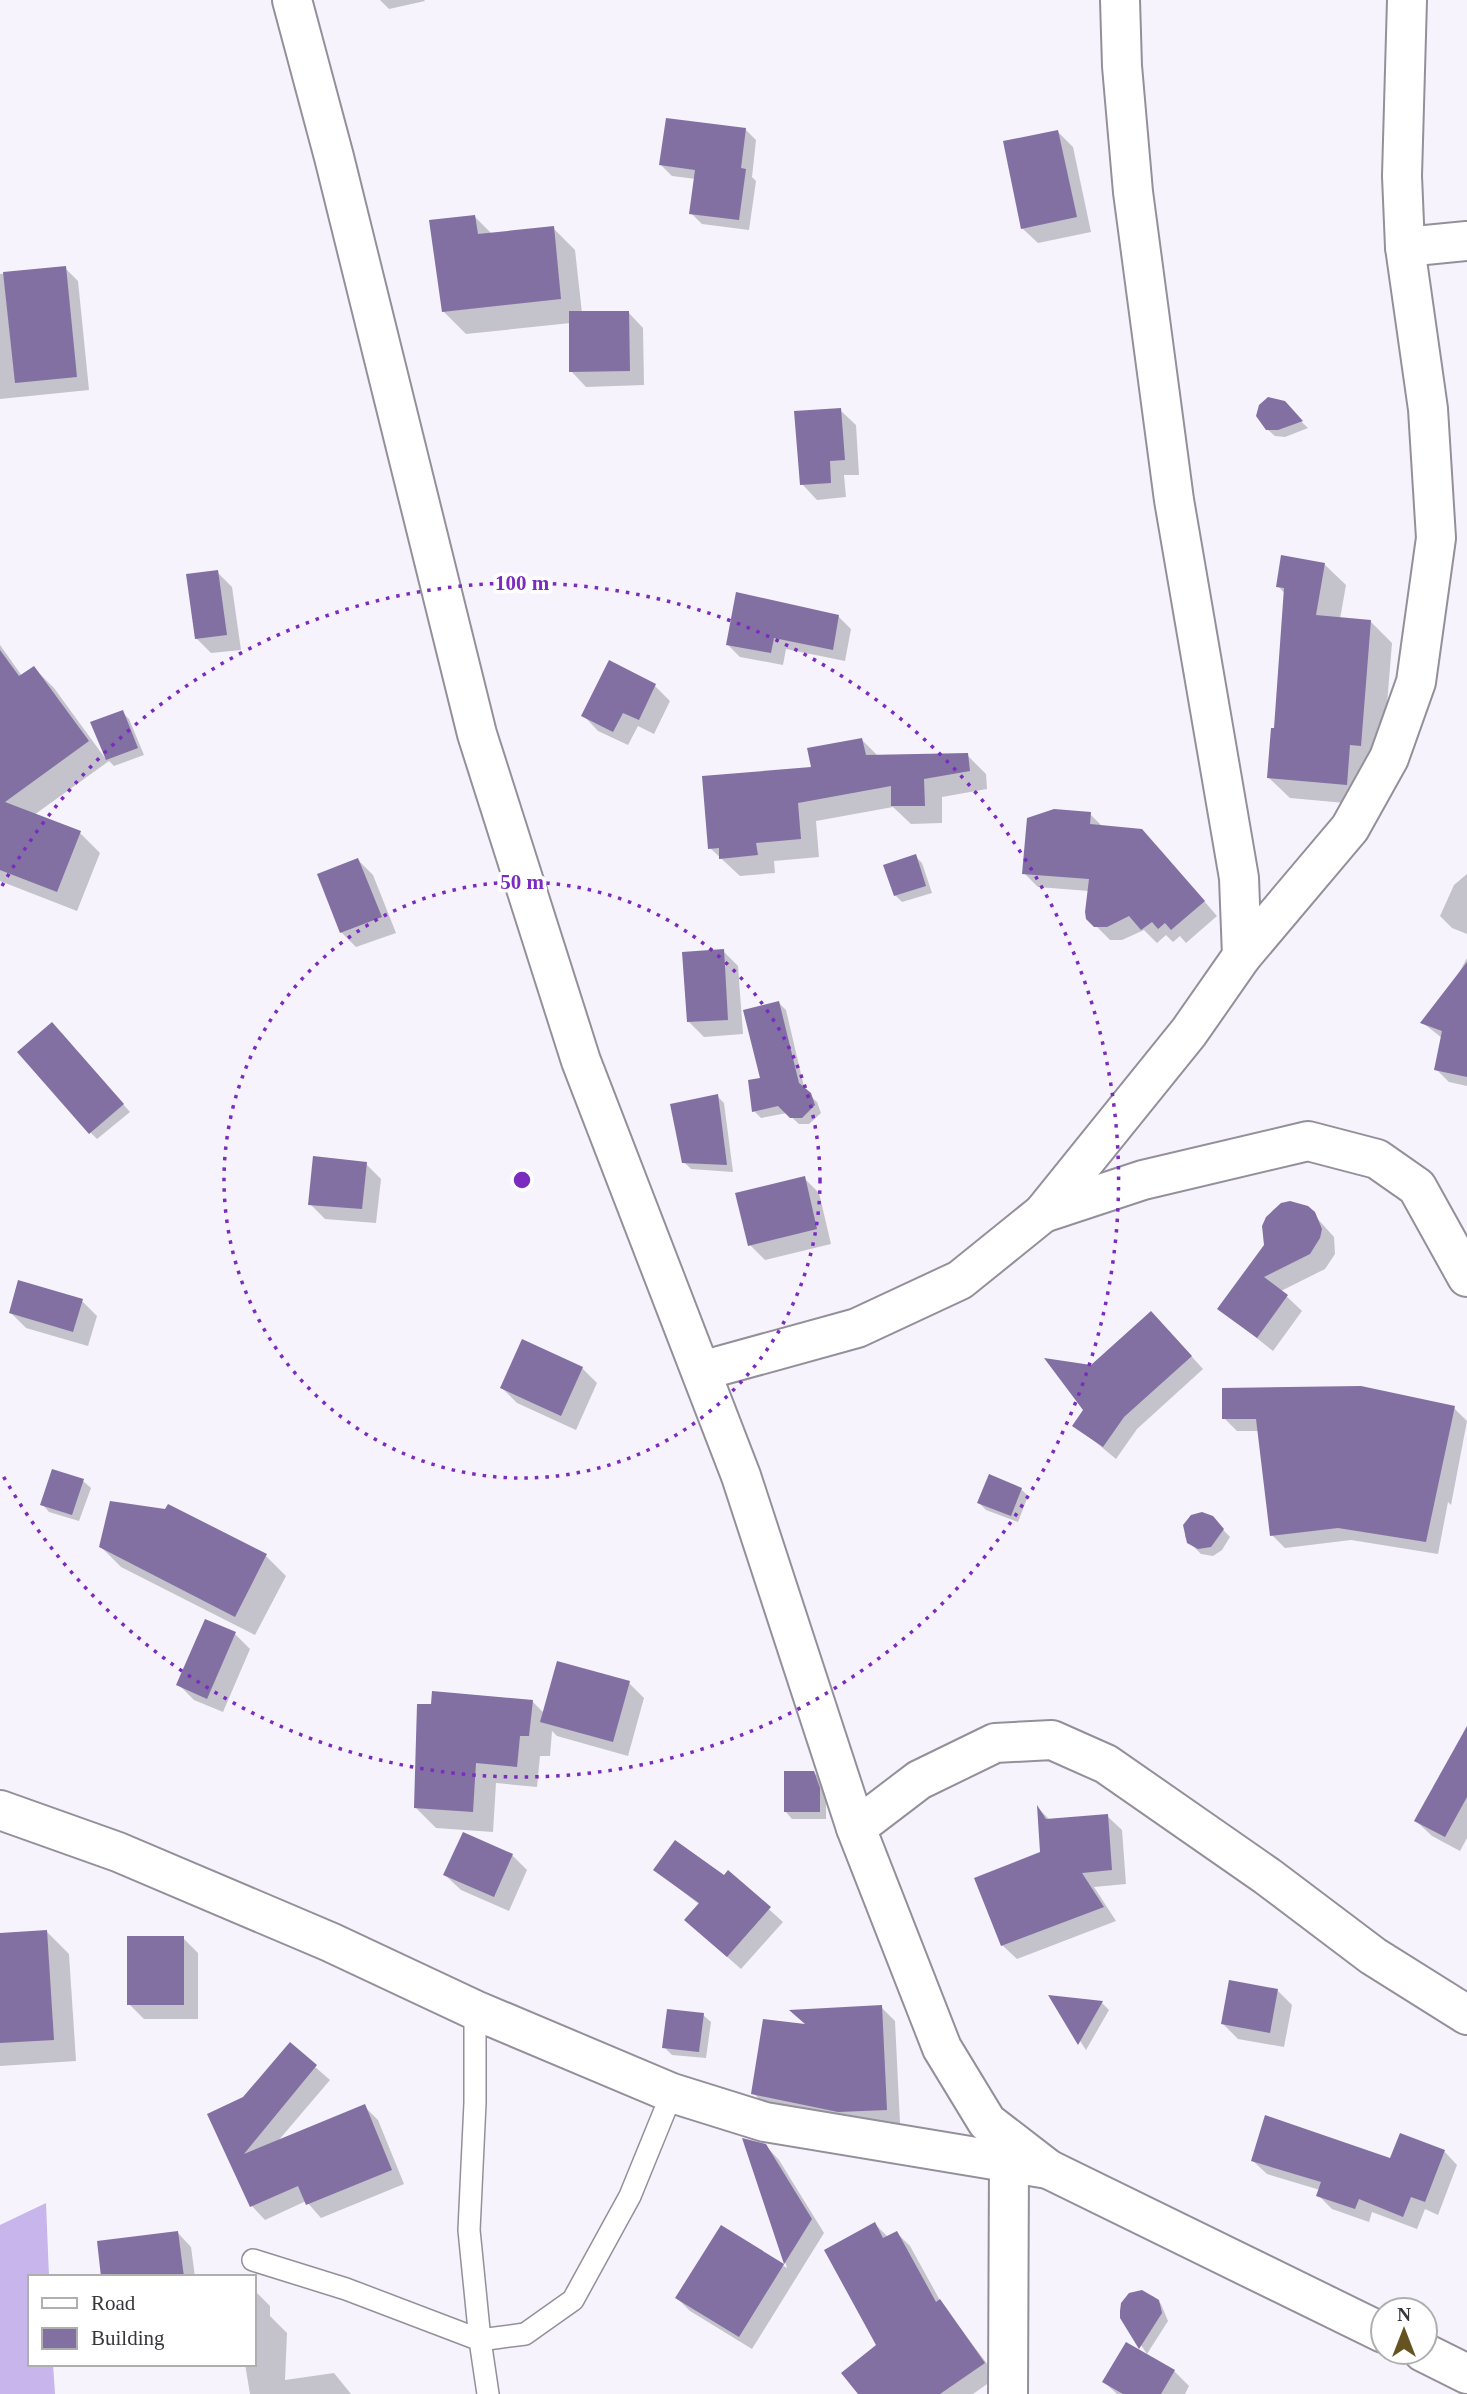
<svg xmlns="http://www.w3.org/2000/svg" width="1467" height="2394" viewBox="0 0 1467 2394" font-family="Georgia,serif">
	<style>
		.forest { fill: #c7b5ec }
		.shadow { fill: #0003 }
		.building { fill: #8270a3 }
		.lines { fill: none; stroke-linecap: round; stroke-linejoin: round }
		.lane-casing { stroke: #94909b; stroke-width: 24 }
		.street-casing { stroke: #94909b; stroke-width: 42 }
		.secondary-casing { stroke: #94909b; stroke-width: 42 }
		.lane { stroke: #fff; stroke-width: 21 }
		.street { stroke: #fff; stroke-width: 38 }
		.secondary { stroke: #fff; stroke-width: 38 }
		.ring { fill: none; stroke: #7b2cbf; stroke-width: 3.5; stroke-dasharray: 3.5 7 }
		.centre { fill: #7b2cbf; stroke: #fff; stroke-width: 3.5 }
		.ring-label { font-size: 21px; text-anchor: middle; font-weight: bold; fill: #7b2cbf; stroke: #fff; stroke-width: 7; stroke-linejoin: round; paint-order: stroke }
	</style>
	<rect width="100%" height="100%" fill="#f6f3fd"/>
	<polygon class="forest" points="46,2203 49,2277 30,2277 30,2364 53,2364 55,2394 0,2394 0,2225"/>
	<g class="shadow">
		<polygon points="380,0 424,0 425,1 389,9"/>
		<polygon points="745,129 756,140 752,177 756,181 749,230 702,224 691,213 696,179 672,176 661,165"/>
		<polygon points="1058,132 1073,147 1091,232 1038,243 1022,228"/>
		<polygon points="475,217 492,234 553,228 575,250 582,313 628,312 643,328 644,385 586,387 571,371 571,323 466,334 443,311"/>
		<polygon points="65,268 78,281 89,390 0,399 0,274"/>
		<polygon points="1279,400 1308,428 1285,437 1275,436 1267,429"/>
		<polygon points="840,410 856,425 859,475 844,475 846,497 817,500 802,484"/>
		<polygon points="1324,564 1346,585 1340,619 1371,622 1392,643 1382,766 1367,805 1290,798 1268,777 1275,730 1286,595 1278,586"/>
		<polygon points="217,572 232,587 241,650 211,653 196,638"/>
		<polygon points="838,616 851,629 845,661 786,649 783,665 740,657 728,645"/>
		<polygon points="0,645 22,676 34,668 54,688 105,758 122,712 129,719 144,755 114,766 109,761 34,815 80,833 100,853 77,911 0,881"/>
		<polygon points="609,663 655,686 670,701 654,734 638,726 628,745 598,731 583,715"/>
		<polygon points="862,740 879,757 967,755 986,774 987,789 942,797 942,823 911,824 893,807 816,821 819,857 774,861 775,873 740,876 710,848"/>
		<polygon points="1090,814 1103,827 1156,845 1217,916 1186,943 1180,936 1173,942 1166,935 1157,943 1144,930 1122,940 1110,940 1088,918 1089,891 1038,887 1024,873"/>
		<polygon points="915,856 922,863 932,893 902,902 895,895"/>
		<polygon points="358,860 373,875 396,933 356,947 341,932"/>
		<polygon points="1467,874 1467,934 1452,928 1440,916 1454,885"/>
		<polygon points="723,951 738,966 743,1034 704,1037 689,1022"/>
		<polygon points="1467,958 1467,1086 1449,1082 1436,1069 1442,1038 1423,1023 1455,980"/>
		<polygon points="779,1003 786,1010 805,1091 817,1102 821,1113 809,1124 799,1124 787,1113 761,1118 754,1111"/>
		<polygon points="59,1032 130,1112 97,1139 90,1132"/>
		<polygon points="717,1096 724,1103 733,1172 691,1169 684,1162"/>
		<polygon points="366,1164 381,1179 376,1223 325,1219 310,1204"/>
		<polygon points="804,1178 819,1193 831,1244 765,1260 750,1245"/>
		<polygon points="1281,1205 1307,1207 1334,1237 1335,1254 1325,1269 1281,1291 1302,1311 1273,1351 1219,1308 1265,1246 1264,1226 1273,1210"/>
		<polygon points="82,1301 97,1316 88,1346 26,1328 11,1313"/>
		<polygon points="1164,1326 1203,1369 1137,1429 1116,1459 1075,1425 1086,1410 1092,1367"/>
		<polygon points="582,1368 597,1383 576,1430 517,1403 502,1388"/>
		<polygon points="1454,1408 1467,1421 1451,1505 1448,1502 1438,1554 1351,1540 1285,1548 1272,1535 1259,1431 1237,1431 1224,1418"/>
		<polygon points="53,1471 83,1481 91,1488 79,1521 49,1512 42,1504"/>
		<polygon points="1021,1489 1028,1496 1018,1522 986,1510 979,1503"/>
		<polygon points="1212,1518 1230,1537 1222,1550 1213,1556 1201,1554 1193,1546 1185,1537 1185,1525"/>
		<polygon points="101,1547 266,1556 286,1576 255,1635 121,1567"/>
		<polygon points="206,1621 235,1634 250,1649 223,1712 194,1700 179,1685"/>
		<polygon points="629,1683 644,1698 628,1756 557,1736 552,1731 550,1756 540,1756 537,1787 496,1783 493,1832 436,1828 415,1807 532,1701 544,1713"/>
		<polygon points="1467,1765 1467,1838 1460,1851 1432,1836 1416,1821"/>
		<polygon points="814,1772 821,1780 826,1796 826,1819 792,1819 785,1811"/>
		<polygon points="1039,1809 1050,1820 1107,1816 1122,1830 1126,1884 1094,1887 1116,1921 1017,1959 1002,1945 1042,1853"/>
		<polygon points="512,1855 527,1870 509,1911 461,1890 445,1875"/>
		<polygon points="655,1870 725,1877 729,1873 783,1922 741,1969 700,1933 700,1905"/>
		<polygon points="47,1932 69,1954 76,2061 0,2066 0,1935"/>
		<polygon points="183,1938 198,1953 198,2019 144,2019 129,2004"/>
		<polygon points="1277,1990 1292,2005 1284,2047 1238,2039 1223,2024"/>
		<polygon points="1051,1997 1102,2003 1109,2010 1086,2050"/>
		<polygon points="881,2007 895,2021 900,2123 854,2125 768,2107 753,2093"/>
		<polygon points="703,2015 711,2022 706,2058 672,2055 664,2047"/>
		<polygon points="290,2045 330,2080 278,2141 364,2106 378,2120 404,2184 321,2218 306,2201 265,2220 252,2206 210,2114 244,2099"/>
		<polygon points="745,2140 766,2146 779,2160 824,2233 752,2349 690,2311 677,2298 721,2227 787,2268"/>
		<polygon points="1444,2151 1457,2165 1438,2215 1425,2209 1417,2229 1372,2212 1369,2222 1332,2209 1318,2195 1320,2190 1267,2174 1253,2161 1391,2161"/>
		<polygon points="875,2224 888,2237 897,2233 910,2246 942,2304 997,2377 973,2394 860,2394 879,2346"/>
		<polygon points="178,2233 191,2247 195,2277 103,2277"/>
		<polygon points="254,2290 270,2306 270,2316 287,2333 285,2380 334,2373 351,2394 250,2394 245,2364 254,2364"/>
		<polygon points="1136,2293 1153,2296 1161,2304 1168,2321 1147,2354 1122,2317"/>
		<polygon points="1174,2371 1189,2386 1185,2394 1117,2394 1104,2382"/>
	</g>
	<g class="building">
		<polygon points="666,118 746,128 741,168 746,169 739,220 689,214 695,170 659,165"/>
		<polygon points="1058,130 1077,217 1021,229 1003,141"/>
		<polygon points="475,215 478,234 554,226 561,299 442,312 429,220"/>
		<polygon points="66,266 77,377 15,383 3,272"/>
		<polygon points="569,311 629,311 630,371 569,372"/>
		<polygon points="1268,397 1285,401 1303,421 1278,430 1266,430 1256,416 1259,405"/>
		<polygon points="841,408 845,460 830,461 831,483 800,485 794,411"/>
		<polygon points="1281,555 1325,563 1316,615 1371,620 1361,746 1350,745 1347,785 1267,778 1271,728 1274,728 1284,588 1276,587"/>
		<polygon points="218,570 227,635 195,639 186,574"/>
		<polygon points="736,592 839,615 833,650 774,638 771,653 726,645"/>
		<polygon points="0,650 19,676 34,666 89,741 5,802 81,831 57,892 0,870"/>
		<polygon points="609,660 656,684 639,720 623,713 613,732 581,716"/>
		<polygon points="123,710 138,748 106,760 90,722"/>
		<polygon points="862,738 866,755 968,753 970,771 924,779 925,806 891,806 891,786 798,803 801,839 756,843 758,855 719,859 719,848 708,849 702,776 811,767 807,748"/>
		<polygon points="1054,809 1091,812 1090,824 1142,829 1205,901 1171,930 1165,923 1158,929 1152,922 1141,930 1129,916 1107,927 1094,927 1086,919 1085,912 1089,879 1022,874 1027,818"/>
		<polygon points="916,854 926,886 894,896 883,865"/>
		<polygon points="358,858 382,917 340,933 317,874"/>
		<polygon points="724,949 728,1020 687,1022 682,952"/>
		<polygon points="1467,962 1467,1077 1434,1070 1442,1031 1420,1023"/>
		<polygon points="779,1001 799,1083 811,1093 815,1105 802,1118 790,1118 778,1106 752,1112 748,1080 760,1078 743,1010"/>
		<polygon points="52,1022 124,1104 89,1134 17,1052"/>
		<polygon points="718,1094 727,1165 682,1163 670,1104"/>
		<polygon points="313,1156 367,1162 362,1209 308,1205"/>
		<polygon points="805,1176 817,1229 748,1246 735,1193"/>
		<polygon points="1290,1201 1308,1206 1315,1212 1322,1229 1320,1238 1310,1254 1264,1277 1288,1295 1257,1338 1217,1309 1264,1245 1262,1226 1266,1217 1281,1203"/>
		<polygon points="18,1280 83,1299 73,1332 9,1313"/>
		<polygon points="1151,1311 1192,1356 1124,1417 1103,1447 1072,1426 1083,1410 1044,1358 1091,1365"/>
		<polygon points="522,1339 583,1367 561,1416 500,1388"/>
		<polygon points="1361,1386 1455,1406 1426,1542 1338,1528 1270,1536 1256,1419 1222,1419 1222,1388"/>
		<polygon points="52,1469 84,1479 72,1515 40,1505"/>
		<polygon points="989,1474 1022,1488 1011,1516 977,1503"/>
		<polygon points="110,1501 165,1509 168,1504 267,1554 235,1617 99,1547"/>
		<polygon points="1202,1512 1213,1516 1224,1529 1211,1547 1198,1549 1187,1543 1183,1525 1191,1515"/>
		<polygon points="205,1619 236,1632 207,1699 176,1685"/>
		<polygon points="557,1661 630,1681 613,1742 540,1722"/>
		<polygon points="432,1691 533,1700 529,1736 520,1736 517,1767 476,1763 473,1812 414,1808 417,1704 431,1704"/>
		<polygon points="1467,1726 1467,1797 1445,1837 1414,1821"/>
		<polygon points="784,1771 814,1771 820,1788 820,1812 784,1812"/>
		<polygon points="1037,1805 1046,1819 1108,1814 1112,1870 1082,1873 1104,1907 1001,1946 974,1878 1040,1852"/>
		<polygon points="463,1832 513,1854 494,1897 443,1875"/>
		<polygon points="675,1840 724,1875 728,1870 771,1907 727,1957 684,1920 699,1903 653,1870"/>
		<polygon points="47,1930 54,2040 0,2043 0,1933"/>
		<rect x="127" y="1936" width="57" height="69"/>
		<polygon points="1229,1980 1278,1989 1270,2033 1221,2024"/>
		<polygon points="1048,1995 1103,2001 1078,2045"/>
		<polygon points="882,2005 887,2110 838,2112 751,2094 763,2019 805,2024 789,2010"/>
		<polygon points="667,2009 704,2013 699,2052 662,2048"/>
		<polygon points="290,2042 317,2065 244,2154 365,2104 392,2170 306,2205 298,2186 250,2207 207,2114 243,2097"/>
		<polygon points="1265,2115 1390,2158 1400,2133 1445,2150 1425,2202 1411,2197 1403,2217 1359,2199 1355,2209 1316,2196 1321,2182 1251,2161"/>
		<polygon points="742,2138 766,2144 812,2219 739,2337 675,2298 721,2225 784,2264"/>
		<polygon points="875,2222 883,2238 897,2231 936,2302 940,2299 985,2363 940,2394 858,2394 841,2373 876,2345 824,2250"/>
		<polygon points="178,2231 184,2277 101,2277 97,2241"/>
		<polygon points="1142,2290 1159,2300 1162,2313 1139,2349 1120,2318 1120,2311 1121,2303 1129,2293"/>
		<polygon points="1126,2342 1175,2370 1161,2394 1123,2394 1102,2382"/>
	</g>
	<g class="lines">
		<defs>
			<g id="lane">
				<polyline points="475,2010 475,2103 469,2230 480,2340 525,2334 573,2300 630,2196 672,2093"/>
				<polyline points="253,2260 346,2289 480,2340 488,2394"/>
			</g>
			<g id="street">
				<polyline points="1405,247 1467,241"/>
				<polyline points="1242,956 1350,828 1389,758 1416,682 1436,538 1428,409 1405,247 1402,176 1407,0"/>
				<polyline points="1043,1213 1143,1180 1308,1141 1377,1159 1417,1187 1467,1277"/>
				<polyline points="701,1371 857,1328 960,1280 1043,1213 1189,1032 1242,956 1239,878 1174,500 1133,192 1122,66 1120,0"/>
				<polyline points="0,1810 118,1852 330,1942 475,2010 672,2093 765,2122 1048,2169"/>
				<polyline points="856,1828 919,1780 995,1743 1052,1740 1106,1764 1267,1876 1373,1956 1467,2015"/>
				<polyline points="1008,2394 1009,2162"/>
			</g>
			<g id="secondary">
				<polyline points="292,0 334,157 477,734 581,1061 741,1476 856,1828 942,2048 987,2122 1048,2169 1383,2333"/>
				<polyline points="1423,2352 1467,2374"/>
			</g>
		</defs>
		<use href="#lane" class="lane-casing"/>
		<use href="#street" class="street-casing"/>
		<use href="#secondary" class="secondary-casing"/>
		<use href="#lane" class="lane"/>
		<use href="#street" class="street"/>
		<use href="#secondary" class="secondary"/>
	</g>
	<g class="ring">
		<circle cx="522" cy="1180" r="298"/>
		<path d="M2 886A597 597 0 1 1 2 1474"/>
	</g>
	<circle cx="522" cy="1180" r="10" class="centre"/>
	<g class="ring-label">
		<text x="522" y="590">100 m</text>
		<text x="522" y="889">50 m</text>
	</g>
	<rect x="28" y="2275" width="228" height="91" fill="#ffffff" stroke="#afafb0" stroke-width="2"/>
	<rect x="42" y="2298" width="35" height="10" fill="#ffffff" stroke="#afafb0" stroke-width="2"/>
	<text x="91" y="2310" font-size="21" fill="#37363a">Road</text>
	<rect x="42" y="2328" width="35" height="21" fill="#8270a3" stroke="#afafb0" stroke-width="2"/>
	<text x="91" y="2345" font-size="21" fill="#37363a">Building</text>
	<g transform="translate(1404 2331)"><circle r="33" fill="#ffffff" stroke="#afafb0" stroke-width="2"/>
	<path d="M0-5L12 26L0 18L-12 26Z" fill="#655422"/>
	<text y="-10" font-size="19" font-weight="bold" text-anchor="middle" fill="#37363a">N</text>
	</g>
</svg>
